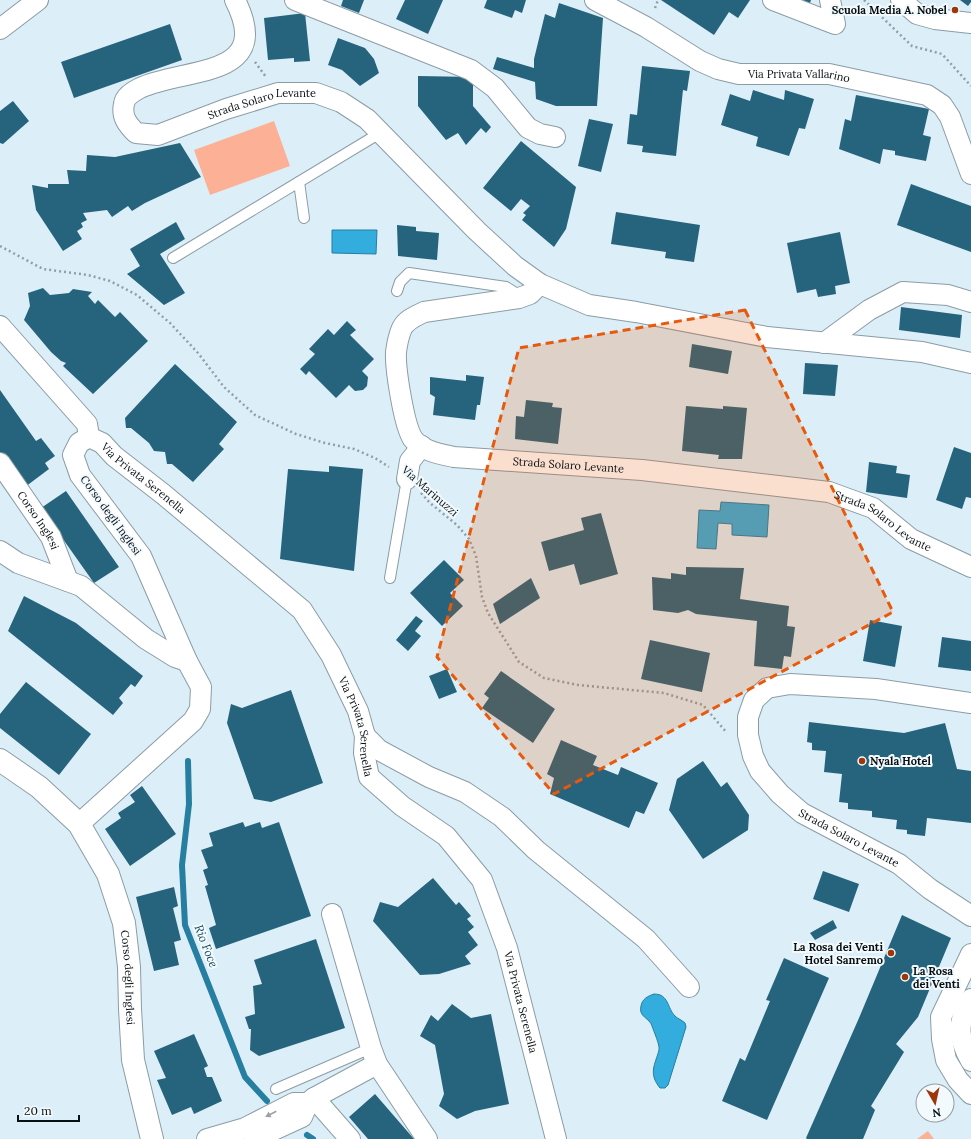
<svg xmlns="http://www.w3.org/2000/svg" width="971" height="1139" viewBox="0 0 971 1139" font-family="Lora,serif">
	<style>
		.green { fill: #fcb095 }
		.water { fill: #33addd; stroke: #267ea0 }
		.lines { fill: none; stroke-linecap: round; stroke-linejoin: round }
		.stream { stroke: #267ea0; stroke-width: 6 }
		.building { fill: #26637d }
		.lane-casing { stroke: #8b9ca5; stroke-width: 12 }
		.street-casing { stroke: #8b9ca5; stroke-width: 22 }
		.secondary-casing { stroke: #8b9ca5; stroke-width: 24 }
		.path { stroke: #909fa5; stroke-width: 2.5; stroke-dasharray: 2 3; stroke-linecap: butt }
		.lane { stroke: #fff; stroke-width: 10 }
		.street { stroke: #fff; stroke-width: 20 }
		.secondary { stroke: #fff; stroke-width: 22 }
		.oneway { fill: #9d9fa1 }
		.marked { fill: #e8590c; fill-opacity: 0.2; stroke: #e8590c; stroke-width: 3; stroke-dasharray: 8 5; stroke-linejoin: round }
		.poi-dot { fill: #9c3709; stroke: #f2fafe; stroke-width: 1.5 }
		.labels { text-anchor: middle; stroke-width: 4; stroke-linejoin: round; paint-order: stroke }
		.poi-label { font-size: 11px; font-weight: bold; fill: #091013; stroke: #f2fafe; text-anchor: end }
		.street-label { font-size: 11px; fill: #091013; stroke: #f2fafe }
		.water-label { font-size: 12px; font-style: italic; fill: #14465a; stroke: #f2fafe }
	</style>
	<rect width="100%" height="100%" fill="#dceff8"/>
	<g class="green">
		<polygon points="274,121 290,166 210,195 194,150"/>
		<polygon points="928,1131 934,1139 917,1139"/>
	</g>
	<g class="water">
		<polygon points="332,230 377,230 376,254 332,253"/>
		<polygon points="721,502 769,505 767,537 732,535 732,524 718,523 716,549 697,548 699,510 720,511"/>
		<path d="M654 994C669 994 667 1008 675 1016 678 1019 682 1020 685 1023L686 1027 668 1085 665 1088H660C648 1073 655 1065 659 1050 660 1045 654 1032 652 1026 650 1018 638 1017 641 1006 642 999 648 996 654 994Z"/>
	</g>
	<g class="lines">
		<g class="stream">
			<polyline points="188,761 189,804 182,865 185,925 245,1077 267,1101"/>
			<polyline points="307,1135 313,1139"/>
		</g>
	</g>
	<g class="building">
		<polygon points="343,0 364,0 359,13 341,6"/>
		<polygon points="405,0 443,0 428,34 396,19"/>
		<polygon points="487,0 526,0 522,13 515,10 512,18 484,8"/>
		<polygon points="661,0 750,0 738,18 729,12 714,35"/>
		<polygon points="790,0 811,0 809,6"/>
		<polygon points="960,0 971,0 971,2 968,6"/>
		<polygon points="559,3 603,18 597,106 556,106 536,99 535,82 493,69 497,57 534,68 534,59 545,14 555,18"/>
		<polygon points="305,13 310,61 294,62 294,58 268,60 264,18"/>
		<polygon points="170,24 182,60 74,98 61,62"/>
		<polygon points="338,38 365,48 374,59 379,73 360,86 342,70 328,65"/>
		<polygon points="642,66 690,71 687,91 683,90 676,156 642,152 643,146 627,144 630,114 637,115"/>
		<polygon points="418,76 473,77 473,106 491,127 486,133 481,128 466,145 458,133 446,140 418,106"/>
		<polygon points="753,90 784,100 785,90 814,99 805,129 799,128 789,156 756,146 758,137 721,125 730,94 750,101"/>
		<polygon points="856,95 929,109 923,135 931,137 926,161 895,155 895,151 883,149 880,164 839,149 845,119 851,121"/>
		<polygon points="13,101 29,121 3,144 0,143 0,111"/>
		<polygon points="589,119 613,124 601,172 578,166"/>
		<polygon points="521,141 576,187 566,229 554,247 522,220 526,215 523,213 530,206 521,199 511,211 483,188"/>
		<polygon points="180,143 201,177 145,203 132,211 128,206 112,217 107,210 83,213 87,220 81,223 83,227 77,231 82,239 63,251 36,210 32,185 48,188 48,184 69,184 67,170 86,171 87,155 115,157"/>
		<polygon points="911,184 971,206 971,252 897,225"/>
		<polygon points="616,212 700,225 694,262 665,258 666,252 611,244"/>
		<polygon points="176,222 185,239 160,254 185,293 164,305 127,274 140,266 130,249"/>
		<polygon points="397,225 416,227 416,231 439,233 437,260 398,256"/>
		<polygon points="840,232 850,283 835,286 836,294 818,297 816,289 797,293 787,243"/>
		<polygon points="43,288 50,295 69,293 73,289 92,292 88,296 95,304 98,300 115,317 120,312 148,341 93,394 63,366 66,363 61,361 51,352 24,320 30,306 28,293"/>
		<polygon points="901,307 962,315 960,338 899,330"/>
		<polygon points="347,321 356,330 350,335 374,359 362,371 368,377 367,386 363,390 355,391 349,385 336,398 309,371 306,375 300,369 315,354 309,349 328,329 334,335"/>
		<polygon points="692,344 732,351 728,374 689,367"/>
		<polygon points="805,363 838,365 835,396 803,394"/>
		<polygon points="175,364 237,422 219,444 224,449 193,482 172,464 167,464 165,452 154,451 149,443 131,428 126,428 125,418"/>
		<polygon points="466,375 484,377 480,405 477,405 475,420 433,415 435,397 430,394 430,377 466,381"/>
		<polygon points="0,390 36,441 41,438 55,456 45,463 49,469 25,487 0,452"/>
		<polygon points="526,400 553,403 552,407 562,408 558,444 515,439 516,416 524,417"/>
		<polygon points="686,406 723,409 723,406 747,408 742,459 718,459 719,455 682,451"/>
		<polygon points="954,447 971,453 971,498 966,497 962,509 936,500"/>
		<polygon points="869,462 897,466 896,473 910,475 907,498 866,492"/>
		<polygon points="329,466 363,469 354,571 280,559 288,469 329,472"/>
		<polygon points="66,491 119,567 94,583 41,508"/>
		<polygon points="601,513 618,574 580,585 574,564 549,571 541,542 584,530 581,518"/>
		<polygon points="444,560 464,580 450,593 463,606 442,626 410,593"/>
		<polygon points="686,567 744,568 740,599 789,606 787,626 795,627 791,657 784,656 782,669 754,666 757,621 696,614 688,610 678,613 653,610 652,577 671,579 671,573 686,575"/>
		<polygon points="531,578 540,598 500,624 493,604"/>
		<polygon points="24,596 76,623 143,676 135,687 131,684 119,698 123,703 113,715 8,631"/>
		<polygon points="416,616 423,621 415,631 421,636 408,651 396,640"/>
		<polygon points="870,620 902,626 895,667 863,661"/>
		<polygon points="942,637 971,641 971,671 938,667"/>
		<polygon points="650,640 710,653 702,692 641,679"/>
		<polygon points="447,669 457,692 439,699 429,676"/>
		<polygon points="501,671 555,709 533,743 482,708 489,698 484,694"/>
		<polygon points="26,682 91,734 59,775 0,728 0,714"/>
		<polygon points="291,690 323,783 271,802 254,799 227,723 231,704 242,708"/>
		<polygon points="809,722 904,733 945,723 957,769 971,771 971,823 927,818 925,836 907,834 907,830 896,829 897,820 872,817 872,811 848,809 848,803 839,802 842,774 824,772 826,751 812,750 812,743 807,742"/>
		<polygon points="561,740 597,756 593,765 618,775 621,767 658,783 644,814 636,811 629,828 550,794 554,778 547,774"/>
		<polygon points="703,761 721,787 727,782 749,815 748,830 703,859 669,810 677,779"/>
		<polygon points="142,786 176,834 130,866 105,829 121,818 118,813 135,802 130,795"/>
		<polygon points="243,822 245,827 260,822 262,828 279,822 311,916 216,949 209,928 216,925 205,886 208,885 203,870 208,868 201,850 213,846 209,833"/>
		<polygon points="823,871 859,884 849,912 813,899"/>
		<polygon points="433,878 456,905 459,902 471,916 467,919 474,927 468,932 478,945 465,956 471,964 439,974 420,975 373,921 380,902 398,907"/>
		<polygon points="174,887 178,906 173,908 181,940 174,942 179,965 154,971 136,897"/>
		<polygon points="902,915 951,938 918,1017 896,1044 904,1052 871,1106 875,1110 863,1139 807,1139 806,1138 859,1018"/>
		<polygon points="833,920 837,928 815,940 810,933"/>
		<polygon points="316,939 345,1028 259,1056 250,1050 251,1029 249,1029 245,1017 255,1014 253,986 262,984 254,960"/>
		<polygon points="784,958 829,978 767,1120 722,1101 740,1058 745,1061 770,1001 766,1000"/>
		<polygon points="452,1004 471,1018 491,1014 509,1104 475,1111 457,1119 439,1106 444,1094 435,1045 420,1036 431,1015 438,1021"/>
		<polygon points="194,1034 208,1066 204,1068 207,1077 212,1077 222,1101 194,1114 191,1107 172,1115 157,1080 166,1078 154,1051"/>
		<polygon points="375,1094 414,1139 368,1139 349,1117"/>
	</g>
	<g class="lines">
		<defs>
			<g id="lane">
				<polyline points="299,182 304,218"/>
				<polyline points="173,258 380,133"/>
				<polyline points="397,291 400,282 409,273 506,287 514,292 519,298"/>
				<polyline points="390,578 407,479"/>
				<polyline points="276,1089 371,1048"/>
			</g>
			<g id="street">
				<path id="s1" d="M235 0C275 79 186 67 140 88 133 92 125 96 124 104 121 117 128 125 136 133L158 135 226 109 278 93H316L341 102 367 119 477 231 515 266 540 284 589 305 636 312 767 337 922 352 971 363"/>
				<polyline points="295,0 471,70 495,88 528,128 540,134 555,137"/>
				<path id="s2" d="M595 0 646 27 700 61 718 69 739 74H829L927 95 942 105 950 117 971 174"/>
				<polyline points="773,0 835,24 830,0"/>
				<polyline points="901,0 917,14 935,19 971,23"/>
				<polyline points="0,29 38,0"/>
				<path id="s3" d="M540 284 530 294 519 298 424 312C416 316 407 319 402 328 399 335 397 344 396 352 395 368 404 426 413 439 422 451 440 454 454 457L642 470 829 492 873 508 911 539 971 567"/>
				<polyline points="0,326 87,424 89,437"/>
				<polyline points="824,343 869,310 903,292 948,295 971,302"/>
				<path id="s4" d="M0 463 51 537 68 581"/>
				<polyline points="407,479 410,461 422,446"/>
				<polyline points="0,551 18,563 81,586 146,639 175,657 187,661"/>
				<path id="s5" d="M971 703 876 689 790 684 767 688 754 700 748 717V735L753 756 760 771 780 794 802 813 899 864 930 889 971 916"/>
				<polyline points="365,736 379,750 429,777 465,792 502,817 536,850 646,939 689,987"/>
				<path id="s6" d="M79 824 193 721 200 709 201 687 187 661 141 556 80 475 73 455 79 443 89 437 102 443 114 456 163 494 302 610 331 655 358 711 365 736 364 753 369 777 402 806 446 836 482 880 507 948 556 1139"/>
				<polyline points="332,914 371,1048 377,1064"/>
				<polyline points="971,954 941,1017 942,1039 946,1060 958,1080 971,1094"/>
				<path d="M971 999C957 1023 957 1036 971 1061"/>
				<polyline points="314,1098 350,1139"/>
				<polyline points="207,1139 245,1128 294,1103 308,1103"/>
				<polyline points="254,1139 302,1117 308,1103 314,1098 377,1064 427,1139"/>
			</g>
			<g id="secondary">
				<path id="s7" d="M0 760 39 787 79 824 108 874 124 923 129 967 130 1009 133 1060 152 1139"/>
			</g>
		</defs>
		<use href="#lane" class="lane-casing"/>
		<use href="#street" class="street-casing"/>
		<use href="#secondary" class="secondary-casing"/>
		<g class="path">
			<polyline points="864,0 912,46 942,54 971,86"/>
			<polyline points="655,8 658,0"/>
			<polyline points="255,62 266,77"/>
			<polyline points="0,246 43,269 88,275 110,281 137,295 170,323 198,353 224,387 255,415 296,434 325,443 354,449 375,458 389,467"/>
			<polyline points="421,493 430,503 457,525 469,539 476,556 482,597 488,613 519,662 544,678 578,685 664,693 703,705 727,733"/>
		</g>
		<use href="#lane" class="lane"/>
		<use href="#street" class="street"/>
		<use href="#secondary" class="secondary"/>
	</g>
	<defs><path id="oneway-solid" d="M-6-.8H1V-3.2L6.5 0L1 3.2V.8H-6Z"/></defs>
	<use class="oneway" href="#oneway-solid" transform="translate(271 1114) rotate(153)"/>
	<path class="marked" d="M745 310 893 612 554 794 437 657 519 348Z"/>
	<g class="poi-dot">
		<circle cx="955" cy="10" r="4"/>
		<circle cx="862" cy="761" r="4"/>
		<circle cx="891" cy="953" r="4"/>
		<circle cx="905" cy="977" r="4"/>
	</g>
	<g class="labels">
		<g class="poi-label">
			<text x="947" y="14">Scuola Media A. Nobel</text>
			<text x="870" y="765" text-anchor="start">Nyala Hotel</text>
			<text x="883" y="951">La Rosa dei Venti<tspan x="883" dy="13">Hotel Sanremo</tspan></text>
			<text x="913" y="975" text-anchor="start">La Rosa<tspan x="913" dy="13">dei Venti</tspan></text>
		</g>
		<g class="street-label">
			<text dy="4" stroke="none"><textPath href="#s2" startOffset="223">Via Privata Vallarino</textPath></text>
			<text dy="4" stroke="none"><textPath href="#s1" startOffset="350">Strada Solaro Levante</textPath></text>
			<text dy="4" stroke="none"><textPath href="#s3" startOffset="424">Strada Solaro Levante</textPath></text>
			<text dy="4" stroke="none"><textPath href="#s6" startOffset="550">Via Privata Serenella</textPath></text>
			<text transform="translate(430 491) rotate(41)" y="4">Via Marinuzzi</text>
			<text transform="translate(111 515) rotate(54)" y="4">Corso degli Inglesi</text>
			<text dy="4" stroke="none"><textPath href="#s4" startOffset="69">Corso Inglesi</textPath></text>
			<text dy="4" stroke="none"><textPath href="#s3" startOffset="748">Strada Solaro Levante</textPath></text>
			<text dy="4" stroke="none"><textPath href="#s6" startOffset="887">Via Privata Serenella</textPath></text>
			<text dy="4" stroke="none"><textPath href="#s5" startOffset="410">Strada Solaro Levante</textPath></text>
			<text dy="4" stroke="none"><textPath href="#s7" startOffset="266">Corso degli Inglesi</textPath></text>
			<text dy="4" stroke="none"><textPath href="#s6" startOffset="1222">Via Privata Serenella</textPath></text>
		</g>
		<g class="water-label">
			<text transform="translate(206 946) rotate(69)" y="4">Rio Foce</text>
		</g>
	</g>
	<g transform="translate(935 1103) rotate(171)"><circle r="19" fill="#f2fafe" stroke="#959ca0"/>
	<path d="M0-3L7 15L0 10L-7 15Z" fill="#9c3709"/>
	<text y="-6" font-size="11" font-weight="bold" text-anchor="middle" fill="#091013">N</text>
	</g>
	<path d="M18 1115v6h61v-6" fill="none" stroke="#091013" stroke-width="2"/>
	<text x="24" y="1115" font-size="12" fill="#091013" stroke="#f2fafe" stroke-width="3" paint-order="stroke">20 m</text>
</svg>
